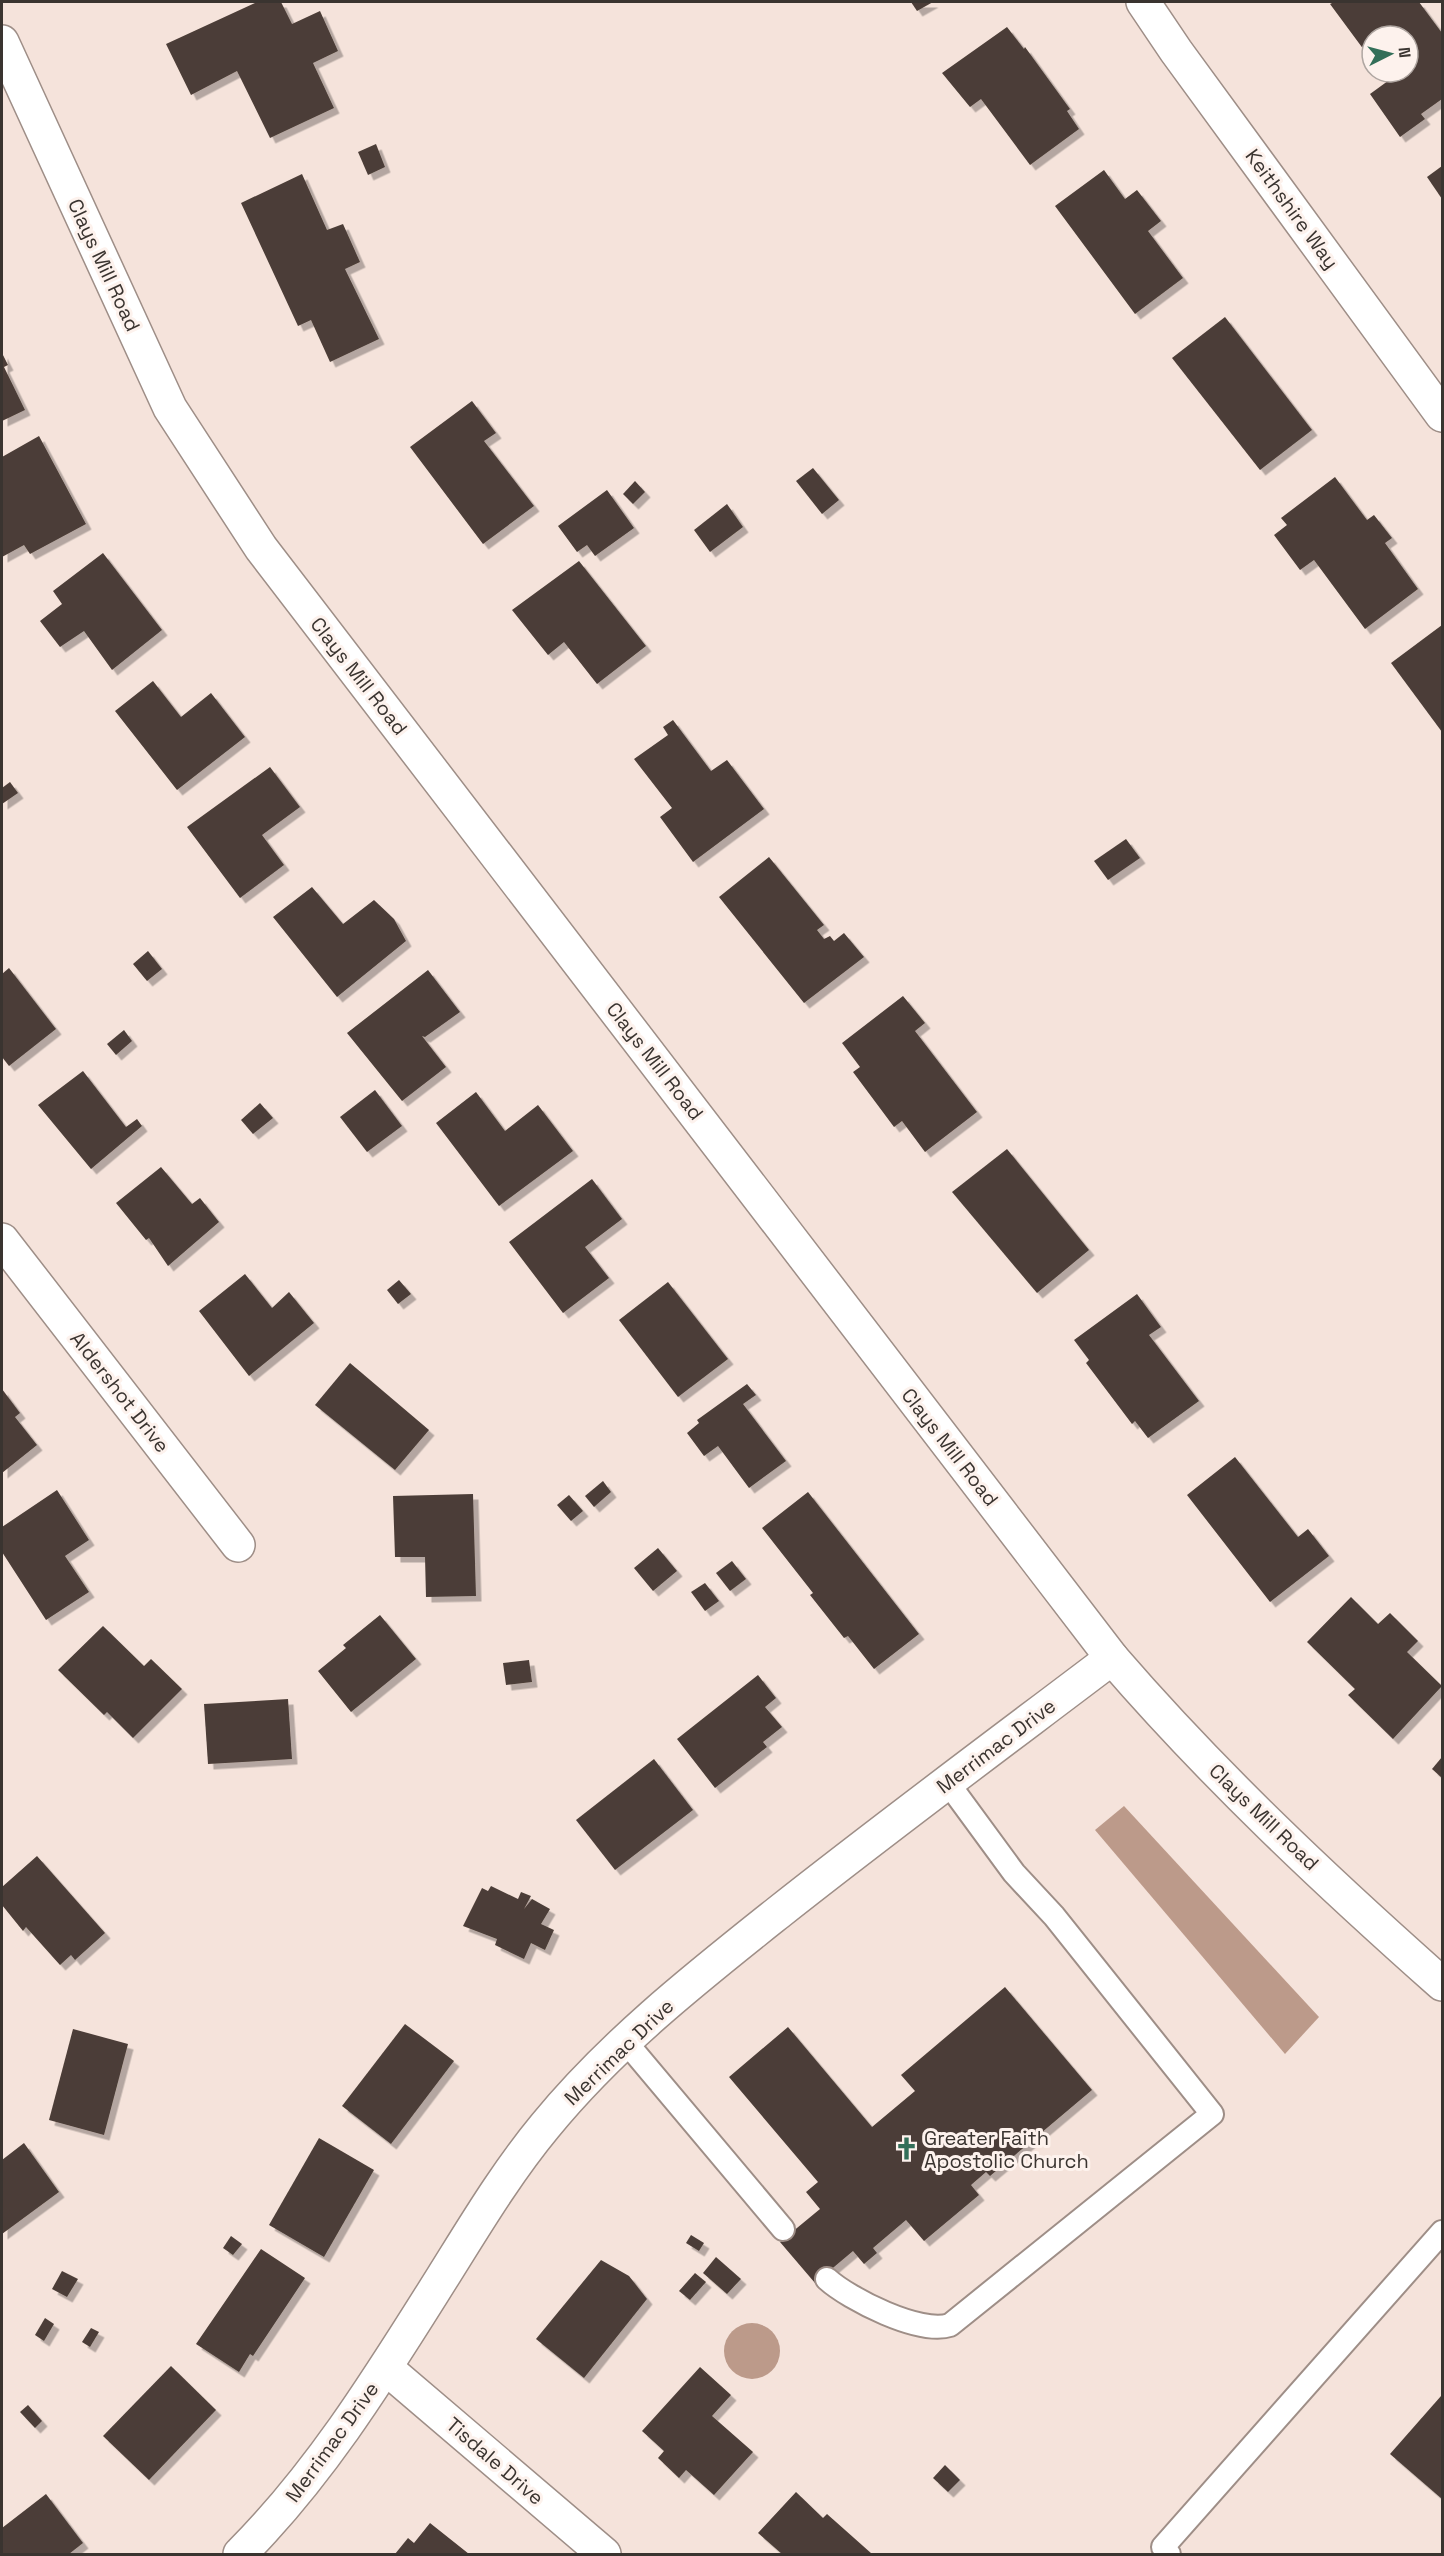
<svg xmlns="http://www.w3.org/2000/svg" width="1444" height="2556" viewBox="0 0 1444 2556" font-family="'Space Grotesk',sans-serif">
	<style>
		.water { fill: #bc9a8a }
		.building { fill: #4c3e37; filter: url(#shadow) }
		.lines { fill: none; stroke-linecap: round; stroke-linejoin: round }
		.lane-casing { stroke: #9e8e87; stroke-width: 26 }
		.street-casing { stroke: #9e8e87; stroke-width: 36 }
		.secondary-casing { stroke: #9e8e87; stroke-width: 36 }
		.lane { stroke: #fff; stroke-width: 22 }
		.street { stroke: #fff; stroke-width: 33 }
		.secondary { stroke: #fff; stroke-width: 33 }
		.labels { text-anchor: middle; stroke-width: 6; stroke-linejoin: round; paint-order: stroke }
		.street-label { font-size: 20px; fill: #3a3430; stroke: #fdf2ed }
		.poi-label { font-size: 20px; fill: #3a3430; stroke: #fdf2ed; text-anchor: start }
	</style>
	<defs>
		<filter id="shadow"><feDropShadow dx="5.5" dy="5.5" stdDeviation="0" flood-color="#0004"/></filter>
	</defs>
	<rect width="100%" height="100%" fill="#f5e3db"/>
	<g class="water">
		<polygon points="1124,1806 1319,2017 1285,2054 1095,1830"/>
		<circle cx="752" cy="2351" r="28"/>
	</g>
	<g class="building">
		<polygon points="257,2 281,2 292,24 320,11 338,51 313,63 334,108 270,138 237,71 191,95 166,44"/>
		<polygon points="911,2 933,2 917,11"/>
		<polygon points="1334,2 1419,2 1442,33 1442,99 1421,114 1425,119 1400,137 1370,94 1392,78 1388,72 1408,72 1408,36 1372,36 1372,51 1369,46 1364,50 1330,4"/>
		<polygon points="1007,27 1024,49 1025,47 1070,109 1067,111 1079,129 1030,165 981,99 970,107 942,73"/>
		<polygon points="376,144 385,167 368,175 358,152"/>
		<polygon points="1442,166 1442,199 1427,177"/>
		<polygon points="1104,170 1125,199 1137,190 1161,221 1148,231 1183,278 1135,314 1055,206"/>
		<polygon points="302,174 327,230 343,224 360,262 345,269 379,339 330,362 311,320 298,326 241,203"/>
		<polygon points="1225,317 1312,430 1260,470 1172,358"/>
		<polygon points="2,353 8,365 4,367 25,410 2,421"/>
		<polygon points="472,401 496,433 484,441 534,506 483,544 410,447"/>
		<polygon points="39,436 86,524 30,554 24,545 2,557 2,457"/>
		<polygon points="813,468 839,500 822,514 796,481"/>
		<polygon points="1335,477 1367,520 1374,515 1392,538 1385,543 1418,589 1365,629 1314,560 1300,570 1274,535 1287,525 1281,518"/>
		<polygon points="635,481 645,492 633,504 623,494"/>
		<polygon points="607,490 634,528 595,556 587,545 577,552 558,526"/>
		<polygon points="727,504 743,527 710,552 694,530"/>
		<polygon points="103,553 162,630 112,670 84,631 60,647 40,621 62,604 53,591"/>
		<polygon points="579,561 646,646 597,684 564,642 548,655 512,610"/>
		<polygon points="1442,625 1442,732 1391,663"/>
		<polygon points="153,681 181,717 211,693 245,737 177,790 115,711"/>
		<polygon points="673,720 711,771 727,760 764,809 693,862 660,817 672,808 634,759 668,735 663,727"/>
		<polygon points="270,767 300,807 262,835 284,865 240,898 187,827"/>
		<polygon points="10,782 18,793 2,804 2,788"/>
		<polygon points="1126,839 1140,858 1108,880 1094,861"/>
		<polygon points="769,857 824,925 817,930 824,939 830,936 834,941 844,933 864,957 804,1003 719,897"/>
		<polygon points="312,887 343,924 374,900 394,919 406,941 337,997 273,917"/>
		<polygon points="148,951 162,969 147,981 133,964"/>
		<polygon points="9,968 56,1029 9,1066 2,1057 2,974"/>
		<polygon points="428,970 460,1012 425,1037 422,1036 446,1067 402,1101 347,1033"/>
		<polygon points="903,996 925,1023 915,1031 977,1112 925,1152 902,1121 894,1127 853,1072 860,1067 842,1043"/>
		<polygon points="124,1030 132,1041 116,1055 107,1044"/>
		<polygon points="83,1071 126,1127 137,1119 142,1126 91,1169 38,1105"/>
		<polygon points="375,1090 402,1126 367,1152 340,1117"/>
		<polygon points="476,1092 505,1131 538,1105 573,1151 499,1206 436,1123"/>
		<polygon points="260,1103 273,1118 253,1134 241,1120"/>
		<polygon points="1007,1149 1089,1250 1037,1293 952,1192"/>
		<polygon points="161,1167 192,1204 200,1198 219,1222 168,1266 149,1238 146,1240 116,1203"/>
		<polygon points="592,1179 622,1219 585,1247 609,1278 563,1313 509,1242"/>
		<polygon points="245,1274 272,1308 289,1292 314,1323 249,1376 199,1311"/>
		<polygon points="399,1280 411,1294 398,1304 387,1290"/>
		<polygon points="668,1282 728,1359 678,1397 619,1320"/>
		<polygon points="1137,1294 1161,1327 1149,1335 1199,1401 1148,1438 1135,1421 1132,1424 1086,1363 1089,1360 1074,1340"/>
		<polygon points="350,1363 429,1430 395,1470 315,1405"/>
		<polygon points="747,1384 756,1395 743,1404 786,1461 749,1488 718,1446 704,1456 687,1433 699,1423 697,1420"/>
		<polygon points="2,1389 20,1413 15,1417 37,1445 2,1473"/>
		<polygon points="1235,1457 1298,1537 1308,1529 1329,1556 1270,1602 1187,1495"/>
		<polygon points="603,1481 611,1492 594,1507 585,1496"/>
		<polygon points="57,1490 89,1540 65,1556 89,1592 46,1620 2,1552 2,1527"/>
		<polygon points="808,1492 919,1634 874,1669 848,1636 844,1638 810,1595 813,1593 762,1528"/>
		<polygon points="473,1494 476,1596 426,1597 425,1557 395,1557 393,1496"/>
		<polygon points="569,1495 583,1511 571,1521 557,1505"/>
		<polygon points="658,1548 677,1571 653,1591 634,1568"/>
		<polygon points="732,1561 746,1579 730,1591 716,1573"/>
		<polygon points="705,1583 719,1601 705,1611 691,1592"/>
		<polygon points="1351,1597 1378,1624 1390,1613 1418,1641 1407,1652 1442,1686 1393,1739 1348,1695 1355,1689 1307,1642"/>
		<polygon points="380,1615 416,1659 351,1712 318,1671 346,1648 343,1645"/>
		<polygon points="103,1626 144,1666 151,1659 182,1689 133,1738 107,1712 104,1715 58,1670"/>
		<polygon points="529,1660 532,1682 506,1685 503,1663"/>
		<polygon points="758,1675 776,1698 765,1707 782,1727 763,1742 767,1747 715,1788 677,1739"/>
		<polygon points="288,1699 292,1759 208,1764 204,1704"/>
		<polygon points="1442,1757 1442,1778 1432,1769"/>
		<polygon points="654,1759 693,1810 615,1870 576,1820"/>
		<polygon points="37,1856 105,1933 75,1960 71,1955 60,1965 26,1927 23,1931 2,1905 2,1887"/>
		<polygon points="491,1886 518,1899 521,1892 531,1896 524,1909 532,1899 550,1909 541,1924 554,1930 545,1950 531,1943 524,1959 495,1945 497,1939 463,1926 482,1888 488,1891"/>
		<polygon points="1005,1987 1092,2090 990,2176 986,2172 971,2185 979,2195 924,2241 906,2220 873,2248 877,2253 864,2264 853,2251 815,2283 780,2242 820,2209 806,2192 818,2182 729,2077 788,2027 872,2127 915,2091 901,2075"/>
		<polygon points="405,2024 454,2061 391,2144 342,2106"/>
		<polygon points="73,2029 128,2044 104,2135 49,2120"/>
		<polygon points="319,2138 374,2170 324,2257 269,2225"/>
		<polygon points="24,2143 59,2192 2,2234 2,2160"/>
		<polygon points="691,2235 704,2243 699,2251 686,2243"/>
		<polygon points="231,2236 242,2244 233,2255 223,2248"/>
		<polygon points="261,2249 305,2278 253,2356 250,2354 239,2372 196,2344"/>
		<polygon points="716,2257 741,2279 727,2294 703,2273"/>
		<polygon points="601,2260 629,2276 647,2299 584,2378 536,2339"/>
		<polygon points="62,2271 78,2279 67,2297 52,2289"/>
		<polygon points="695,2273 706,2282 690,2300 679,2291"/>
		<polygon points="45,2318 54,2324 44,2341 35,2335"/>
		<polygon points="91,2328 99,2332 90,2347 82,2342"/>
		<polygon points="171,2366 216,2410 149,2480 103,2436"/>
		<polygon points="700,2367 731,2395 712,2416 753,2452 714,2495 686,2470 679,2478 658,2458 664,2451 642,2431"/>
		<polygon points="1441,2396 1442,2397 1442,2499 1390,2454"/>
		<polygon points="28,2405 42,2421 35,2428 20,2412"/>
		<polygon points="945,2465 960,2480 948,2492 933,2478"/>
		<polygon points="796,2492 823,2518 827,2514 872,2554 782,2554 758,2533"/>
		<polygon points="46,2494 83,2543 69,2554 2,2554 2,2528"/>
		<polygon points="430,2523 469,2554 395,2554 408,2538 414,2543"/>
	</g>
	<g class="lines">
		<defs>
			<g id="lane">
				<polyline points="625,2041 783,2229"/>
				<path d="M827 2279C849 2299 920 2335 950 2325L1212 2114 1054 1916 1014 1873 948 1783"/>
				<polyline points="1169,2554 1163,2547 1442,2232"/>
			</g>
			<g id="street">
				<polyline points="1143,2 1176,51 1442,415"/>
				<polyline points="2,1240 238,1545"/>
				<polyline points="386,2368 604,2554"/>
				<path d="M240 2554C321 2473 381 2375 442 2278 474 2227 506 2173 545 2126 612 2044 696 1978 779 1912 889 1825 1001 1742 1112 1658"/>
			</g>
			<path id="secondary" d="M2 42 170 408 261 548 1112 1658C1213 1775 1327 1882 1442 1984"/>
		</defs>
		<use href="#lane" class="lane-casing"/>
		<use href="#street" class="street-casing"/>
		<use href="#secondary" class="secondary-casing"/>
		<use href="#lane" class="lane"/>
		<use href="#street" class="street"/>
		<use href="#secondary" class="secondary"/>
	</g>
	<defs>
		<symbol id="church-bare" viewBox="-9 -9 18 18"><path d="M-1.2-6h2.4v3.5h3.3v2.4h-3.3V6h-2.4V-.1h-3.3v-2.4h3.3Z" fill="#336f59" stroke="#fdf2ed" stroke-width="2.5" paint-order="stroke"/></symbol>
	</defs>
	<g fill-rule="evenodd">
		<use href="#church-bare" x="890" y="2132" width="33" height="33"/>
	</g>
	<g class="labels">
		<g class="street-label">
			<text transform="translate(1292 209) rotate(54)" y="7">Keithshire Way</text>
			<text transform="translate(104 265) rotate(65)" y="7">Clays Mill Road</text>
			<text transform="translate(359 676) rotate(52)" y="7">Clays Mill Road</text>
			<text transform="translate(655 1061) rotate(52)" y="7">Clays Mill Road</text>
			<text transform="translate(120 1392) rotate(52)" y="7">Aldershot Drive</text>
			<text transform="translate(950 1447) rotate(52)" y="7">Clays Mill Road</text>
			<text transform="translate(996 1746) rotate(-37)" y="7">Merrimac Drive</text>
			<text transform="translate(1264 1817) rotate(44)" y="7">Clays Mill Road</text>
			<text transform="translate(619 2052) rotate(-44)" y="7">Merrimac Drive</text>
			<text transform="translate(332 2442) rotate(-54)" y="7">Merrimac Drive</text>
			<text transform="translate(495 2461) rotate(41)" y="7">Tisdale Drive</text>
		</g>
		<g class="poi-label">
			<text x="924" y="2145">Greater Faith<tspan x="924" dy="23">Apostolic Church</tspan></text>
		</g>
	</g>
	<rect width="1444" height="2556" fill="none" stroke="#3a3430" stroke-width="6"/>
	<g transform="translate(1390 54) rotate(84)"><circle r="28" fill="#fdf2ed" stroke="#afa6a1" stroke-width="1.5"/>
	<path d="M0-4.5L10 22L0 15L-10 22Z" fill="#336f59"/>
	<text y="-9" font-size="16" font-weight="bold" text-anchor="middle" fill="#3a3430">N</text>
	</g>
</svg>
